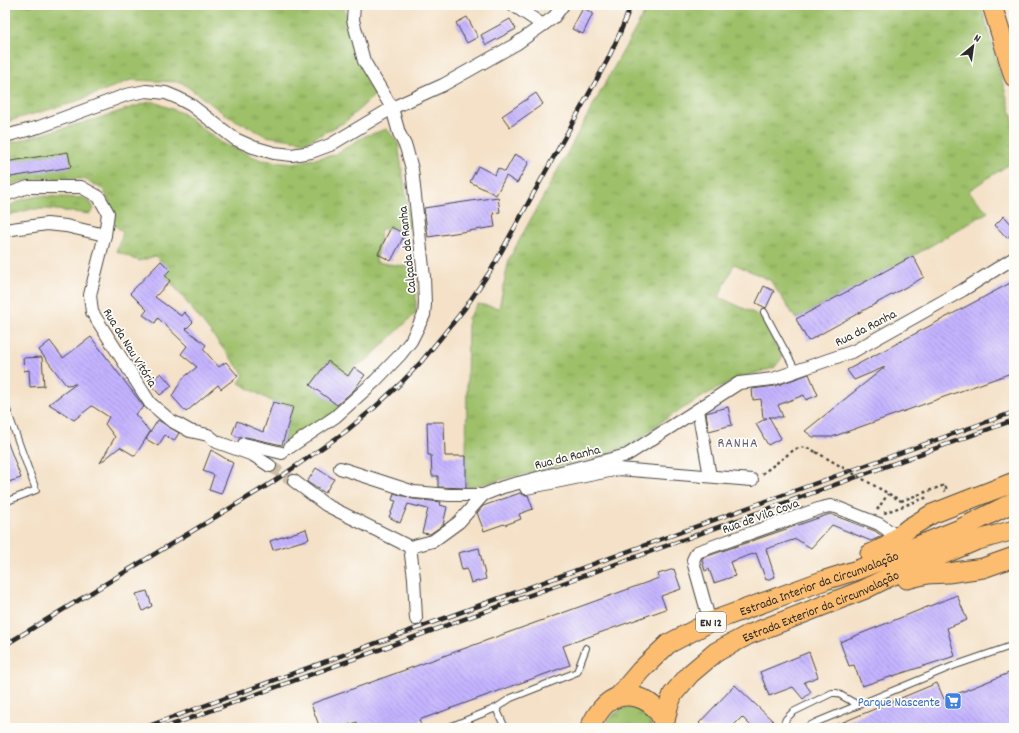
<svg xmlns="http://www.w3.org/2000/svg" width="1019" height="733" viewBox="0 0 1019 733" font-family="Dekko,sans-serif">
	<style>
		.grass { fill: url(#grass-tufts); stroke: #64764a }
		.building { fill: url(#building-back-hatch) }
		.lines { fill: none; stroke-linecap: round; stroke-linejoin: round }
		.minor-tunnel { stroke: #ccbda8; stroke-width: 12; stroke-dasharray: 12 6; stroke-linecap: butt }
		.service-casing { stroke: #494642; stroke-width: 8 }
		.minor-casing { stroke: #494642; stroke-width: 14 }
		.primary-casing { stroke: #494642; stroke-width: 21 }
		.path { stroke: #494642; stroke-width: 2.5; stroke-dasharray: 3 3; stroke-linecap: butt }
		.service { stroke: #fff; stroke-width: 6 }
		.minor { stroke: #fff; stroke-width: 12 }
		.primary { stroke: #fcbd6f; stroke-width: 19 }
		.rail-casing { stroke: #2b2b2b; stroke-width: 4.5 }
		.rail { stroke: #fdfcf7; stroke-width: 3; stroke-dasharray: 9; stroke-linecap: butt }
		.path-bridge { stroke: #494642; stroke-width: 2.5; stroke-dasharray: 3 3; stroke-linecap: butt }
		.labels { text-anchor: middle; stroke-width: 3.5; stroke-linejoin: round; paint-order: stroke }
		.shield { fill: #fdfcf7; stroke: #6a6a68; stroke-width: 1 }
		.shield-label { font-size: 12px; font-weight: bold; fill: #2b2b2b }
		.street-label { font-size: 13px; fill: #2b2b2b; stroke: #fdfcf7 }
		.shop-label { font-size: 13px; fill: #366cbe; stroke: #fdfcf7; text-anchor: end }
		.neighbourhood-label { font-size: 14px; letter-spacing: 1px; fill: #615b75; stroke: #fdfcf7 }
	</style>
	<defs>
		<pattern id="grass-tufts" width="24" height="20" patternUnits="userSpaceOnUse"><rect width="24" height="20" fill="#9dc069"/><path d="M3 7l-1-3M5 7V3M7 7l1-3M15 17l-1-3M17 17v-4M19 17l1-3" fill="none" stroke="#809c57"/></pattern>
		<pattern id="building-back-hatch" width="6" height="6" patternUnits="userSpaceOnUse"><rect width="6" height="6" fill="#c4b3ff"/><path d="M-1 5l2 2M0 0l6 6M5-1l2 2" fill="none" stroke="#9f92cf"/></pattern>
	</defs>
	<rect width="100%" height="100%" fill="#fdfcf7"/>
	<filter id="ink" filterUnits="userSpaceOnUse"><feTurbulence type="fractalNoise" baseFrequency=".025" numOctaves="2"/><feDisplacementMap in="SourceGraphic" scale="8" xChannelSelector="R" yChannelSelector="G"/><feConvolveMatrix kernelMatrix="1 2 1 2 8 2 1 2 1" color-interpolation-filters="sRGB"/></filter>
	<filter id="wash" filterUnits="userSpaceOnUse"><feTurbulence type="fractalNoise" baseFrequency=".012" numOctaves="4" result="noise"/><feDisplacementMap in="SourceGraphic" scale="16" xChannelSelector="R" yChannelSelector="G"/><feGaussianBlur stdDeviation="0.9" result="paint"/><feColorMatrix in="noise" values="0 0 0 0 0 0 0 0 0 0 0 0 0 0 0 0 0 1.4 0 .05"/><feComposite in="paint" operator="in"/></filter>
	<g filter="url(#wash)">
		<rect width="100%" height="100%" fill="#f4e1c7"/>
		<g class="grass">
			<polygon points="5,5 343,5 366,72 377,93 345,122 306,142 266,136 226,115 181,82 131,80 69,104 5,122"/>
			<polygon points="649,5 981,5 1014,123 1014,161 968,191 988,212 913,256 796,319 770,280 734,264 719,297 760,316 783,357 774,368 741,377 705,395 661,422 634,444 604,455 466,488 466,456 468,318 478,304 499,308 509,259 613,69"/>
			<polygon points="152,101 182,113 222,143 261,160 294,163 334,155 365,136 387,129 398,143 411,227 381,229 376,262 416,268 416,313 368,359 354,367 348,376 328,361 311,385 341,408 281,451 293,407 273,402 239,383 244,375 170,281 165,275 169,270 155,256 139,261 116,251 123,233 114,224 113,212 104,190 90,182 83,179 46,178 19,182 5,187 5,143 15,142 96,119"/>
			<polygon points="39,196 83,198 91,203 94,209 90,214 48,209 32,209 5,216 5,208 24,199"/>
			<path d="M624 708C641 707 646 713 652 728H603C608 719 614 713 624 708Z"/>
		</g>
		<g id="blocks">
			<g class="building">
				<polygon points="583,8 593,13 583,34 572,29"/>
				<polygon points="467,17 478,37 467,43 456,23"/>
				<polygon points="510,19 516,29 486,45 481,35"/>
				<polygon points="536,93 543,104 510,127 502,116"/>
				<polygon points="68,152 71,167 5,178 5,162"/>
				<polygon points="515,154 529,162 517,183 506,176 496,195 470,182 478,166 495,175 498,168 505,172"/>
				<polygon points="498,197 500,212 493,213 495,227 428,237 424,208"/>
				<polygon points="1004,216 1014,227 1014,232 1007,238 995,225"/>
				<polygon points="391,227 405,234 391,261 378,254"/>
				<polygon points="913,256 924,277 808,341 796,319"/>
				<polygon points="161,261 170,270 165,275 170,281 155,297 181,316 184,312 193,322 186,329 206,345 203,349 219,367 226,362 238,376 221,389 218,385 186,412 172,396 183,378 197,367 181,354 187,346 158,318 155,323 143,315 147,310 130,293"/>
				<polygon points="1014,281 1014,372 832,437 813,437 805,431 885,367 854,380 847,370"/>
				<polygon points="764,286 774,291 766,308 756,303"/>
				<polygon points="91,337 144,407 135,414 150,432 135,456 120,447 100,463 115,437 105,424 109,417 92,406 74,420 49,404 76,384 66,385 39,350 50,341 63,358"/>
				<polygon points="42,357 44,386 30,387 29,370 24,371 23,358"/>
				<polygon points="328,361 348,376 354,367 365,375 354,390 337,405 310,385"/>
				<polygon points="161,373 172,386 160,395 149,383"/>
				<polygon points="809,374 818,395 806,400 804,395 778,405 783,417 769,417 781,438 768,445 756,424 767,418 763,418 761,399 753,400 752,389 775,386"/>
				<polygon points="273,402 293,407 282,445 246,437 240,438 232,434 237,421 263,432"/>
				<polygon points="728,407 732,425 709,431 706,413"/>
				<polygon points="158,420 179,433 174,441 165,435 158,446 146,439"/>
				<polygon points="427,422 444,422 445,456 466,456 466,488 438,487 438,476 432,476 431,455 428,455"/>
				<polygon points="5,438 6,438 21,478 5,483"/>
				<polygon points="211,450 233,463 221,494 209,490 214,475 203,471"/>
				<polygon points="316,468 334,479 325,493 307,482"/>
				<polygon points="394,493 413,499 441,502 440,505 447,507 443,525 430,534 422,533 428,509 408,504 400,523 389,517 396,501 392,500"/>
				<polygon points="520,493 524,495 528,495 533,509 519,514 521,519 505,525 504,524 484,531 477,513 483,506"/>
				<polygon points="830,514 875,531 882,536 871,541 832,525 811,548 796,539 766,549 775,577 766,580 756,553 730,562 735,576 714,583 709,569 705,571 702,560 702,558"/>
				<polygon points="306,529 309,539 273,550 270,541"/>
				<polygon points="479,548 486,579 471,583 467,569 462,570 458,553"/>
				<polygon points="674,569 681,589 661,596 666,609 563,646 570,665 419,720 422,728 359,728 357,722 339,728 320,728 311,704 659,578 658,574"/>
				<polygon points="147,591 152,606 143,611 136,594"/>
				<polygon points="957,595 967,620 947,628 955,656 862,686 854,665 849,666 840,642"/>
				<polygon points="809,652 818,677 804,682 811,692 803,699 793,687 769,696 760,672"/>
				<polygon points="1014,671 1014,728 829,728 937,683 944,699"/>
				<polygon points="735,685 775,723 770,728 753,728 742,717 731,728 704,728 699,723"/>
			</g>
		</g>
	</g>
	<g filter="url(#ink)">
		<use href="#blocks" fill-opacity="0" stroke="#494642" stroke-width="1"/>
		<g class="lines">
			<polyline class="minor-tunnel" points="270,466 294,481"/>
			<defs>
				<g id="service">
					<polyline points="764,312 796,371"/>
					<polyline points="5,411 7,410 36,490 5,502"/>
					<polyline points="496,708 505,728"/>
					<polyline points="447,728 496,708 511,698 577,672 586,648"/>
					<polyline points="782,728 786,719 793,712 832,693 837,693 858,705"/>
					<polyline points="805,728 817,722 953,666 1014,645"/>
				</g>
				<g id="minor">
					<polyline points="513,5 543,25"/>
					<polyline points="5,136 39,127 126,95 146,91 166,93 178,98 191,105 235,139 253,147 274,153 292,155 311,152 330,145 392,108 443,85 516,44 554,17 563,5"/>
					<polyline points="5,195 28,187 81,187 99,197 108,213 105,235 90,295 92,312 150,403 170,420 190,431 208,435 217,442 253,455 270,466"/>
					<polyline points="5,230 47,224 66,226 105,235"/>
					<polyline points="698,410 710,476"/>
					<polyline points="244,444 282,453"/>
					<polyline points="290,447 335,417 375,381 400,355 411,341 424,315 425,304 424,277 412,169 406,147 399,133 392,108 364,61 353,20 354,5"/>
					<polyline points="340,468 414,492 449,495 483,495"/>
					<polyline points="294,481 326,505 410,547"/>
					<polyline points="526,488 619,469 752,480"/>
					<polyline points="410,547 433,541 459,522 483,495 503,487 627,455 739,383 773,379 854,351 963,290 1014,258"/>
					<polyline points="410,547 414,578 416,619"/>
					<polyline points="710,622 694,565 693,560 697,552 821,508 830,506 836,507 879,524 892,533 893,541"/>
				</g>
				<g id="primary">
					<polyline points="992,5 1014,77"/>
					<polyline points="870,554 887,546 909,528 932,514 1014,482"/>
					<polyline points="907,579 927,574 948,573 983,568 1014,557"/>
					<path id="s1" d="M618 697 641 670 668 644 710 622 825 580 857 570 960 529 1014 502"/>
					<path id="s2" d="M664 726 668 707 673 694 690 674 716 652 748 635 863 590 889 577 975 541 1014 530"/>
					<path d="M590 728C595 716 605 700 619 697 639 692 662 706 664 728"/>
				</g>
			</defs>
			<use href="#service" class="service-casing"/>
			<use href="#minor" class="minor-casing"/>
			<use href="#primary" class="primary-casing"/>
			<g class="path">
				<polyline points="762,474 795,449 805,447 816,452"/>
				<polyline points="901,501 945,485 947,490 944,491"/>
				<polyline points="877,510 888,494"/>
				<polyline points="884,513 928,497"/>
				<polyline points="838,723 839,725 847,722"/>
				<polyline points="347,728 353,726 354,728"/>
			</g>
			<use href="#service" class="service"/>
			<use href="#minor" class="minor"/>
			<use href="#primary" class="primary"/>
			<defs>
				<g id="rail">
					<polyline points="5,645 273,482 345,432 374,408 400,384 421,362 444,334 465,308 491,270 607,61 620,33 631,5"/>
					<polyline points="143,728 758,504 1014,412"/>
					<polyline points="163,728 1014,420"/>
				</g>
			</defs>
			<use href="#rail" class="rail-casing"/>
			<use href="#rail" class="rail"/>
			<polyline class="path-bridge" points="816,452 901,501"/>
		</g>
	</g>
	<defs>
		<symbol id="supermarket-square" viewBox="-11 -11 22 22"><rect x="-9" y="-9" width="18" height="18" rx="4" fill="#3f7fe0" stroke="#fdfcf7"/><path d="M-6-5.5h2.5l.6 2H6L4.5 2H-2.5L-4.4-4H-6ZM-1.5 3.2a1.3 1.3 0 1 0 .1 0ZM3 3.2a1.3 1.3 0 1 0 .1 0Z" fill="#fff"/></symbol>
	</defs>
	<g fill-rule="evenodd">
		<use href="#supermarket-square" x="943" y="691" width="20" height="20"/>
	</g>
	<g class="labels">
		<rect class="shield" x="696" y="612" width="30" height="20" rx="3"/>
		<g class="shield-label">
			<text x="711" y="626">EN 12</text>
		</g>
		<g class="street-label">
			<text transform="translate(406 250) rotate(-96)" y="5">Calçada da Ranha</text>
			<text transform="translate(865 327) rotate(-27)" y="5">Rua da Ranha</text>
			<text transform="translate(131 347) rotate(58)" y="5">Rua da Nau Vitória</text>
			<text transform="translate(567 456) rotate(-14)" y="5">Rua da Ranha</text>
			<text transform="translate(760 515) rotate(-20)" y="5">Rua de Vila Cova</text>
			<text dy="5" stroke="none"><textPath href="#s1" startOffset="236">Estrada Interior da Circunvalação</textPath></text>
			<text dy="5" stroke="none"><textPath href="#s2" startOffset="208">Estrada Exterior da Circunvalação</textPath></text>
		</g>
		<g class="shop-label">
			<text x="940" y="706">Parque Nascente</text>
		</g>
		<g class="neighbourhood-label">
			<text x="738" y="447">RANHA</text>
		</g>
	</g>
	<rect width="1019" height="733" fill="none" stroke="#fdfcf7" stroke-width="20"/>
	<g transform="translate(973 46) rotate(29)" stroke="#fdfcf7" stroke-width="3" paint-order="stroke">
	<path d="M0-3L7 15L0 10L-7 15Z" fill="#2b2b2b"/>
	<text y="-6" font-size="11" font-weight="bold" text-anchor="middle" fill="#2b2b2b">N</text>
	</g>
</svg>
